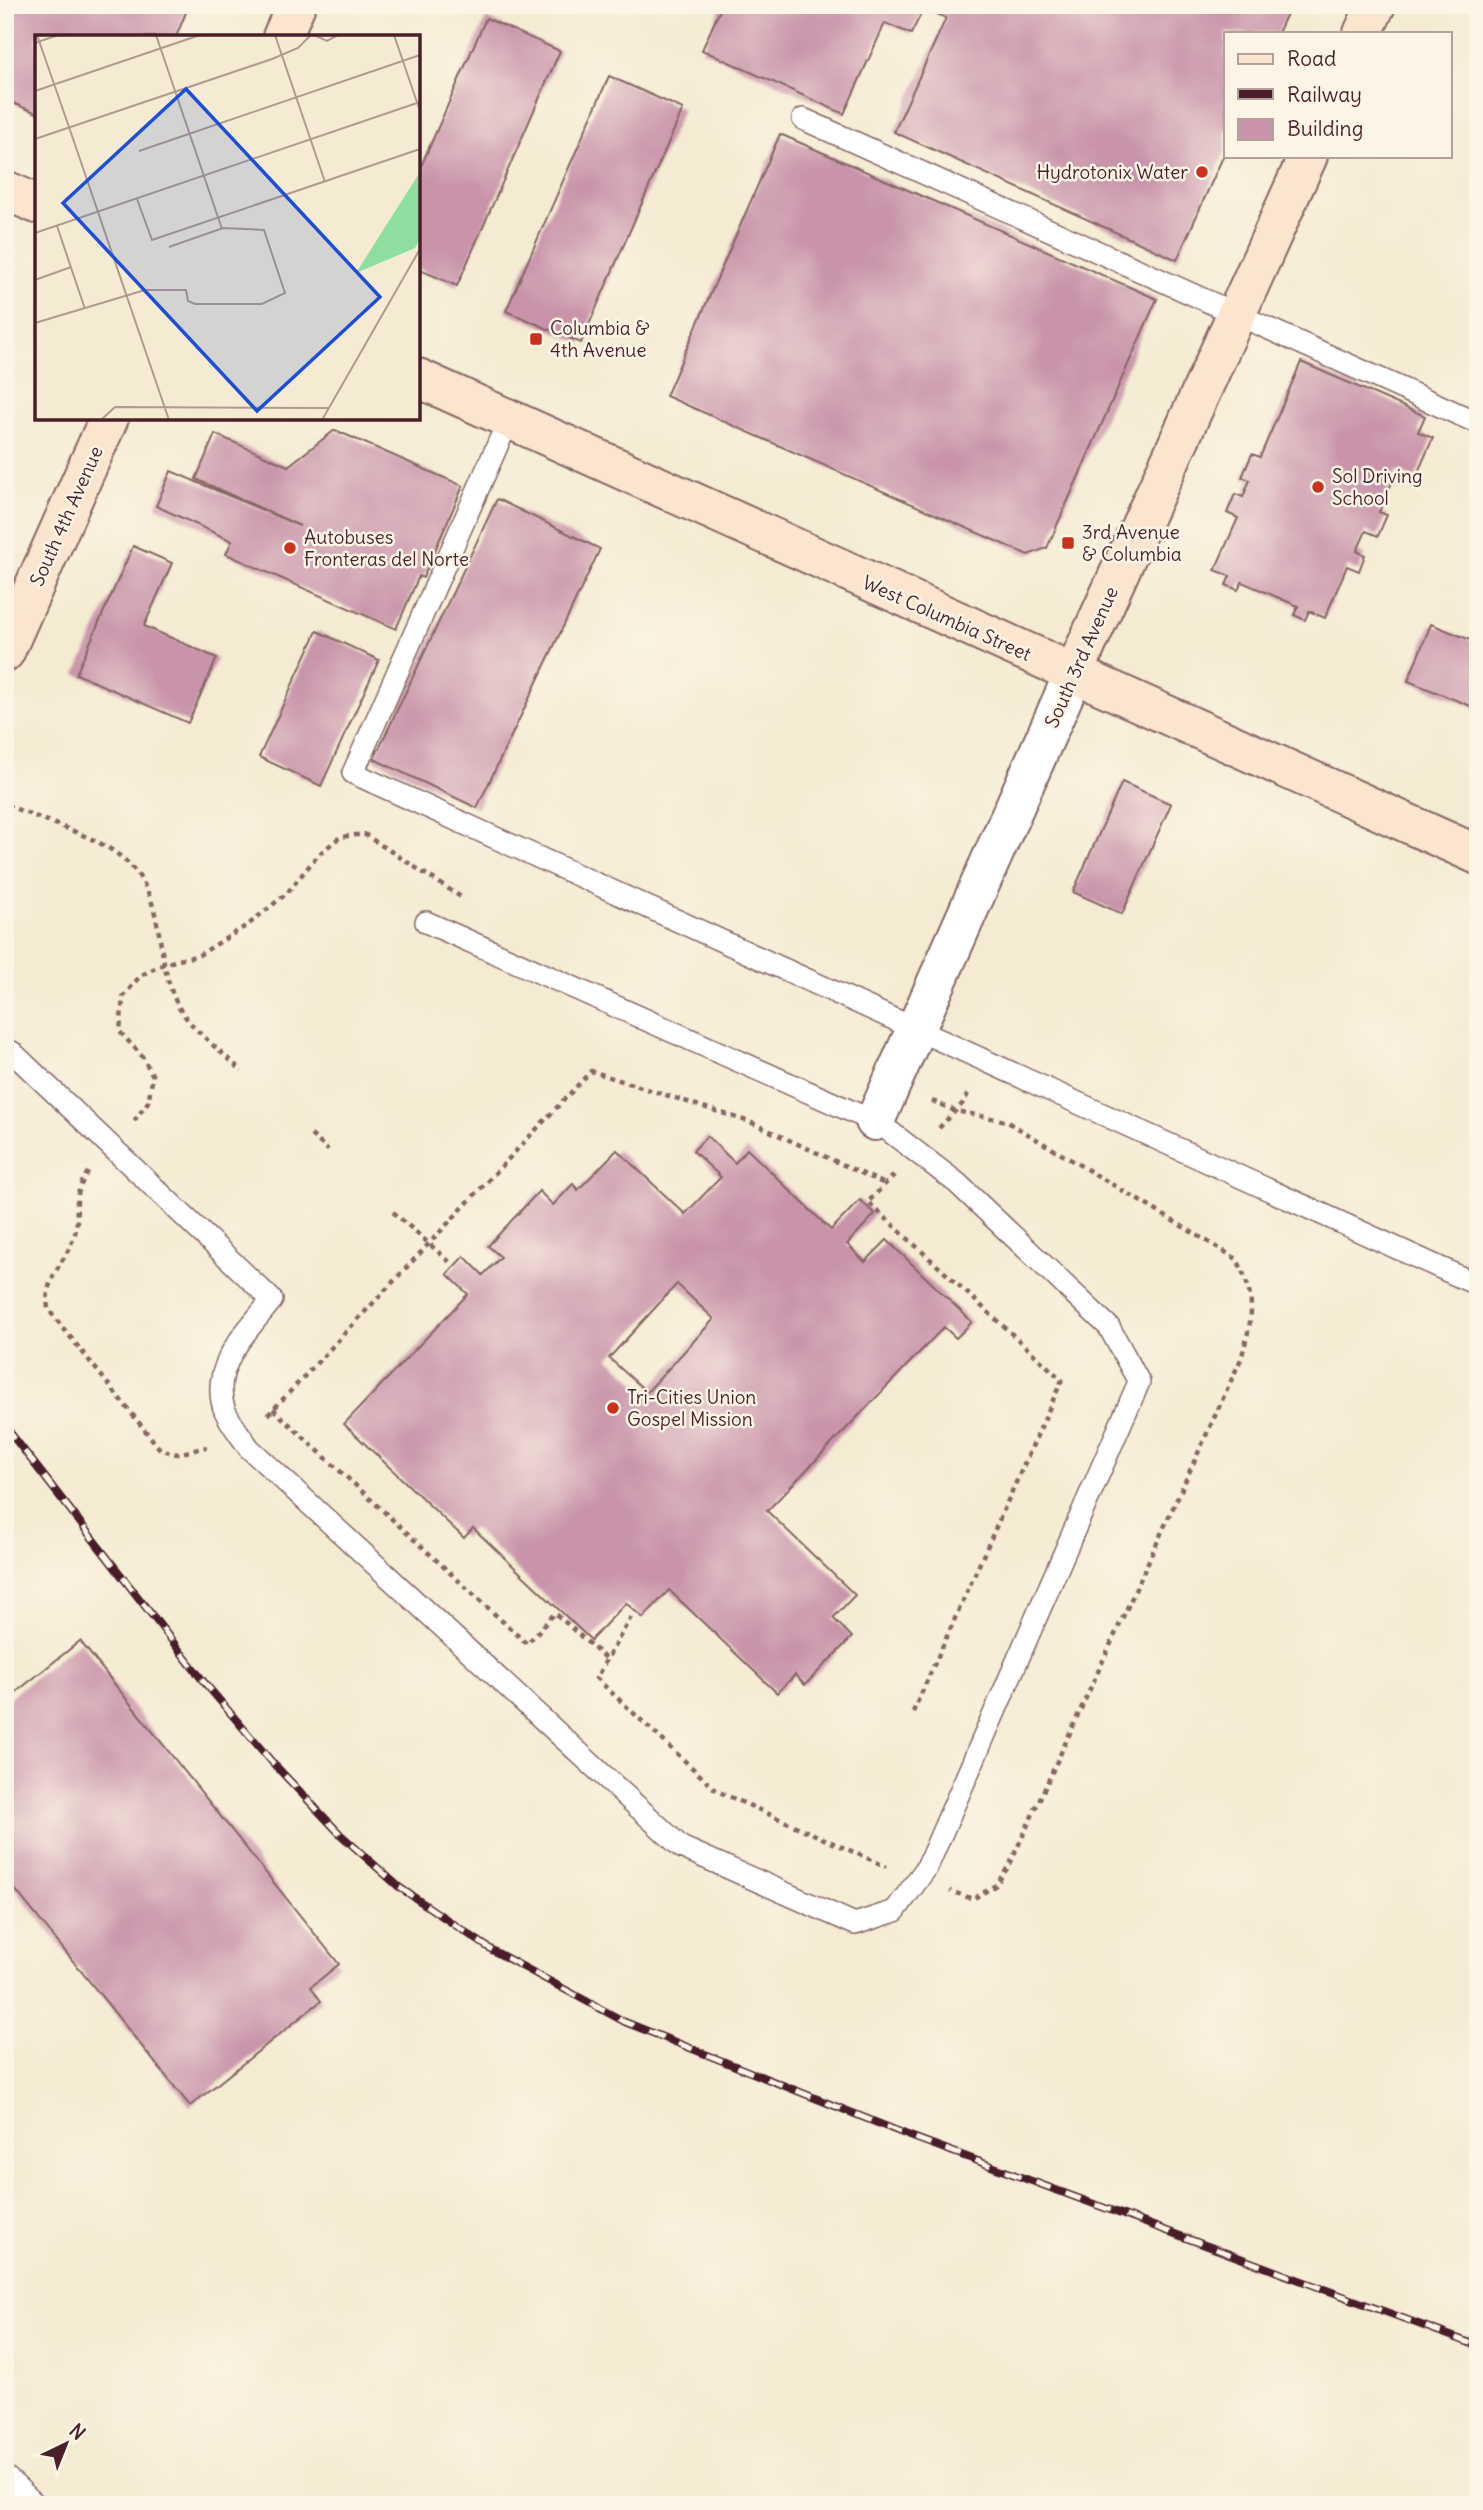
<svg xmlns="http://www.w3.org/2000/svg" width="1483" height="2510" viewBox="0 0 1483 2510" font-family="Delius,sans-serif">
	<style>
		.building { fill: #c994aa; fill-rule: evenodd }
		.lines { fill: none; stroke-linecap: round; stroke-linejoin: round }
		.lane-casing { stroke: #866665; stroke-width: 24 }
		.street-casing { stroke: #866665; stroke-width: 42 }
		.secondary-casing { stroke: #866665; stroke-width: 42 }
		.path { stroke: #866665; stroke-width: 4.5; stroke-dasharray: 5 5; stroke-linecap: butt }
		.lane { stroke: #fff; stroke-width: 21 }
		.street { stroke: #fff; stroke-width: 38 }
		.secondary { stroke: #fce5cf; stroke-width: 38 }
		.rail-casing { stroke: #4a1f2b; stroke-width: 8 }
		.rail { stroke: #fcf5e5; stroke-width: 5; stroke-dasharray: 16; stroke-linecap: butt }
		.poi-dot { fill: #c8321e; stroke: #fcf5e5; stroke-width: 2.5 }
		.labels { text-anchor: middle; stroke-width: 5; stroke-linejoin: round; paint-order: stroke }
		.poi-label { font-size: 19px; fill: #4a1f2b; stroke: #fcf5e5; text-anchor: start }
		.street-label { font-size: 19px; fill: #4a1f2b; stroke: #fcf5e5 }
		.inset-road { fill: none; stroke: #b0998f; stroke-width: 2 }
		.view { fill: #1d4ed8; fill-opacity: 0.15; stroke: #1d4ed8; stroke-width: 3.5 }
		.inset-edge { fill: none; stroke: #4a1f2b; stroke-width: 3.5 }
	</style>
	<rect width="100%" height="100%" fill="#fcf5e5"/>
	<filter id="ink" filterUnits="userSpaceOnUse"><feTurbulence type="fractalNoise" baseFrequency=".0143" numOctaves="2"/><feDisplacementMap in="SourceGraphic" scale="14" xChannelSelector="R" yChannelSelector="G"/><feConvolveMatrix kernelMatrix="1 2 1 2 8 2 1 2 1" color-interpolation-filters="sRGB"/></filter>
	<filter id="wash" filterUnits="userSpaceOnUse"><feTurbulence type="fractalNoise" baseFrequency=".00686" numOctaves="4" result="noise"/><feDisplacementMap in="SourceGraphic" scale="28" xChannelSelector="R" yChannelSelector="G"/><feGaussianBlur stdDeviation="1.57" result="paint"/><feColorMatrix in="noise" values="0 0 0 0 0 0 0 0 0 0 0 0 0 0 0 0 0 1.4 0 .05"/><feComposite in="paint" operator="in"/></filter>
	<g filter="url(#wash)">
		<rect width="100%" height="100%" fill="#f4ebd2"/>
		<g id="blocks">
			<g class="building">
				<polygon points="5,5 189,5 176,37 37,37 37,113 5,100"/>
				<polygon points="722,5 1291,5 1278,33 1226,33 1226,150 1177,260 894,132 946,18 924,8 911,34 885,23 844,114 702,50"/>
				<polygon points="486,18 560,51 457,286 418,269 418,173"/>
				<polygon points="609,76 683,109 581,343 506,311"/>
				<polygon points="780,134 1157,299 1047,548 1028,555 666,396"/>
				<polygon points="1301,362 1425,416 1418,432 1433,438 1415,479 1397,471 1379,512 1387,515 1378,536 1366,531 1357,551 1365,555 1359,571 1347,566 1325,618 1309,611 1305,620 1294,615 1298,606 1242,582 1238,590 1226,585 1230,576 1215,570 1238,518 1227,513 1235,494 1243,497 1250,480 1242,477 1252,454 1260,457"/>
				<polygon points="335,430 463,486 423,578 419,576 396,629 226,554 232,541 156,506 171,471 300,526 196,479 215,434 288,466"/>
				<polygon points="497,499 600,549 477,808 374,759"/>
				<polygon points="133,546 172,563 144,626 217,658 188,723 76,674"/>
				<polygon points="1431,624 1478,643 1478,709 1408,681"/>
				<polygon points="317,631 379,660 321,786 259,757"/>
				<polygon points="1122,782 1171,804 1122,914 1073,892"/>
				<path d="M707 1136 735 1163 747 1149 831 1230 860 1200 875 1214 847 1244 865 1262 887 1240 972 1322 956 1338 944 1327 767 1511 855 1595 833 1618 852 1637 805 1685 795 1675 777 1693 669 1590 643 1618 626 1603 591 1640 473 1528 464 1538 344 1424 468 1294 447 1274 464 1256 483 1275 501 1257 488 1246 539 1191 553 1205 573 1184 578 1190 617 1150 685 1214 721 1177 693 1151ZM677 1284 714 1319 647 1392 609 1358Z"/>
				<polygon points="80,1641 339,1964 311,1987 321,2001 190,2106 5,1877 5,1701"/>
			</g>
		</g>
	</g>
	<g filter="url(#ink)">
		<use href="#blocks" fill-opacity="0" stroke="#866665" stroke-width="2"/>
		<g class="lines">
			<defs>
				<g id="lane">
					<polyline points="803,119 1478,423"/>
					<polyline points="509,419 353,773 1478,1285"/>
					<path d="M5 1050 12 1052 272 1300C247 1331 208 1368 225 1411 231 1424 241 1436 249 1448L681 1847 855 1924 895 1911 927 1867 1139 1382 1109 1327 957 1183 880 1124 426 922"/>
					<polyline points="5,2476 36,2505"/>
				</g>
				<polyline id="street" points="875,1121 1073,675"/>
				<g id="secondary">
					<polyline points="1363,33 1376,5"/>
					<polyline points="282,37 296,5"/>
					<polyline points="5,190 37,204"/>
					<polyline points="418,378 1478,855"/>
					<polyline points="5,652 109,418"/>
					<polyline points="1073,675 1308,156"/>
				</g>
			</defs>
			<use href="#lane" class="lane-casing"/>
			<use href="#street" class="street-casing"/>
			<use href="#secondary" class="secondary-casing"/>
			<g class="path">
				<path d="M7 805C36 818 85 833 110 849 172 888 150 951 178 1006 189 1027 224 1054 242 1071"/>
				<path d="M932 1101 956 1111 1006 1121 1237 1259C1257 1301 1253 1316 1241 1359L1010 1864 996 1885 973 1899 950 1891"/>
				<polyline points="134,1121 148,1102 153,1076 142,1056 120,1032 123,997 140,976 163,964 199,955 249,924 287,893 318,855 340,837 364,834 464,899"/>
				<polyline points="939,1128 963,1103 969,1092"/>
				<polyline points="311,1135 328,1150"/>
				<path d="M88 1172C68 1202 83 1215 73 1239 63 1267 44 1276 48 1309L160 1449 177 1454 207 1447"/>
				<polyline points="894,1175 868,1202 1062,1380 913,1712"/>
				<polyline points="393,1212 451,1263"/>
				<polyline points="273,1409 527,1644 555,1613 607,1660"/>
				<polyline points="268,1415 591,1071 750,1122 885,1184"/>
				<polyline points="631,1617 596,1678 717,1791 887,1867"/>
			</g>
			<use href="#lane" class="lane"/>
			<use href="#street" class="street"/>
			<use href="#secondary" class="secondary"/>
			<defs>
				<polyline id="rail" points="5,1426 204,1682 272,1762 341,1835 399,1887 492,1950 625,2022 910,2136 1478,2346"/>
			</defs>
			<use href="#rail" class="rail-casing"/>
			<use href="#rail" class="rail"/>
		</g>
	</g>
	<g class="poi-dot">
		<circle cx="1202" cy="172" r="7"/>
		<rect x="529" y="332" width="14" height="14" rx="3.5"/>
		<circle cx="1318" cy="487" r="7"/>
		<rect x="1061" y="536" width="14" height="14" rx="3.5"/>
		<circle cx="290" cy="548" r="7"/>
		<circle cx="613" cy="1408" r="7"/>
	</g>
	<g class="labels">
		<g class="poi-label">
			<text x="1188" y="179" text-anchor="end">Hydrotonix Water</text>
			<text x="550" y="335">Columbia &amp;<tspan x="550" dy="22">4th Avenue</tspan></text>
			<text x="1332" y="483">Sol Driving<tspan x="1332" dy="22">School</tspan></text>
			<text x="1082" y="539">3rd Avenue<tspan x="1082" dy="22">&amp; Columbia</tspan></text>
			<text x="304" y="544">Autobuses<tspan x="304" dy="22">Fronteras del Norte</tspan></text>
			<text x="627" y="1404">Tri-Cities Union<tspan x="627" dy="22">Gospel Mission</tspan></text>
		</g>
		<g class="street-label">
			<text transform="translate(66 516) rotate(-66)" y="7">South 4th Avenue</text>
			<text transform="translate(947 618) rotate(24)" y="7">West Columbia Street</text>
			<text transform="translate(1081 657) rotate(-66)" y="7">South 3rd Avenue</text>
		</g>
	</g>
	<g transform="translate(35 35)">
		<rect width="385" height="385" fill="#f4ebd2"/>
		<path d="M385 137V204L380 213 321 238Z" fill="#8dde9f"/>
		<path class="inset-road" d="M2 0 34 92M121 0 187 194M240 0 290 147M279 0 292 6 303 0M359 0 385 76M0 8 23 0M0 56 165 0M34 92 134 385M0 104 237 24 263 13 276 0M104 116 385 20M102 164 117 205 385 114M22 191 50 274M0 198 385 67M0 245 36 232M0 288 110 255H151L153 266 160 269H227L250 258 229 195 188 193 134 212M66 385 80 372 293 373M287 385 385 214"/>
		<path class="view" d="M151 54 345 262 222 376 28 168Z"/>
		<rect width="385" height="385" class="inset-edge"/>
	</g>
	<rect width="1483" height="2510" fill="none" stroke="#fcf5e5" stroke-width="28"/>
	<rect x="1224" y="32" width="228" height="126" fill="#fcf5e5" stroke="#b59f9b" stroke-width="2"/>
	<rect x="1238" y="54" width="35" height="10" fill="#fce5cf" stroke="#b59f9b" stroke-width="2"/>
	<text x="1287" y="66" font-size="21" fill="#4a1f2b">Road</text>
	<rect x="1238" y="89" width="35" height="10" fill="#4a1f2b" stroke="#b59f9b" stroke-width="2"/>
	<text x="1287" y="102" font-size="21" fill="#4a1f2b">Railway</text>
	<rect x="1238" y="119" width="35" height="21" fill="#c994aa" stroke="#b59f9b" stroke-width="2"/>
	<text x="1287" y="136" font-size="21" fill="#4a1f2b">Building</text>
	<g transform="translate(66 2444) rotate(43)" stroke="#fcf5e5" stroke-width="5" paint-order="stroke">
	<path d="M0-5L12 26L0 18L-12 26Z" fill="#4a1f2b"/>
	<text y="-10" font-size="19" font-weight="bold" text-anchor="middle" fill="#4a1f2b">N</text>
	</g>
</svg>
